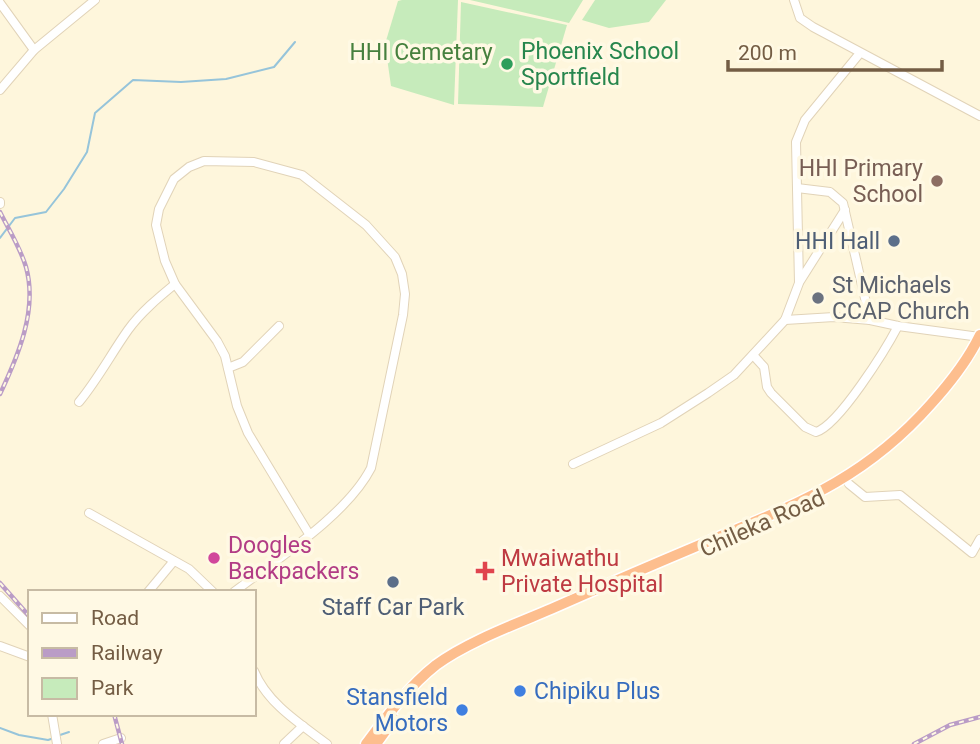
<svg xmlns="http://www.w3.org/2000/svg" width="980" height="744" viewBox="0 0 980 744" font-family="Roboto,sans-serif">
	<style>
		.green { fill: #c6ebbb }
		.lines { fill: none; stroke-linecap: round; stroke-linejoin: round }
		.stream { stroke: #96c4da; stroke-width: 2 }
		.minor-casing { stroke: #e1d3b8; stroke-width: 10 }
		.highway-casing { stroke: #fff; stroke-width: 13 }
		.minor { stroke: #fff; stroke-width: 8 }
		.highway { stroke: #fdbe8e; stroke-width: 10 }
		.rail-casing { stroke: #ba9cc6; stroke-width: 4.5 }
		.rail { stroke: #fff9e4; stroke-width: 2; stroke-dasharray: 5; stroke-linecap: butt }
		.leisure-dot { fill: #2e9e5b; stroke: #fff9e4; stroke-width: 2.5 }
		.education-dot { fill: #8d6e63; stroke: #fff9e4; stroke-width: 2.5 }
		.service-dot { fill: #5c6f8a; stroke: #fff9e4; stroke-width: 2.5 }
		.worship-dot { fill: #6b7280; stroke: #fff9e4; stroke-width: 2.5 }
		.hotel-dot { fill: #d1479c; stroke: #fff9e4; stroke-width: 2.5 }
		.health-dot { fill: #e0444e; stroke: #fff9e4; stroke-width: 2.5 }
		.shop-dot { fill: #3f7fe0; stroke: #fff9e4; stroke-width: 2.5 }
		.labels { text-anchor: middle; stroke-width: 7; stroke-linejoin: round; paint-order: stroke }
		.leisure-label { font-size: 23px; fill: #27864d; stroke: #fff9e4; text-anchor: start }
		.park-label { font-size: 23px; fill: #46803e; stroke: #fff9e4 }
		.education-label { font-size: 23px; fill: #785e54; stroke: #fff9e4; text-anchor: end }
		.service-label { font-size: 23px; fill: #4e5e75; stroke: #fff9e4; text-anchor: end }
		.worship-label { font-size: 23px; fill: #5b616d; stroke: #fff9e4; text-anchor: start }
		.street-label { font-size: 23px; fill: #745d44; stroke: #fff9e4 }
		.hotel-label { font-size: 23px; fill: #b23c85; stroke: #fff9e4; text-anchor: start }
		.health-label { font-size: 23px; fill: #be3a42; stroke: #fff9e4; text-anchor: start }
		.shop-label { font-size: 23px; fill: #366cbe; stroke: #fff9e4; text-anchor: start }
	</style>
	<rect width="100%" height="100%" fill="#fef6dc"/>
	<g class="green">
		<polygon points="402,0 458,0 454,105 391,86 385,44 398,1"/>
		<polygon points="470,0 583,0 569,23"/>
		<polygon points="595,0 666,0 649,22 609,28 582,20"/>
		<polygon points="461,2 567,25 543,107 458,104"/>
	</g>
	<g class="lines">
		<g class="stream">
			<polyline points="0,238 15,218 46,212 64,189 87,152 95,113 133,80 181,82 226,79 274,67 295,42"/>
			<polyline points="0,728 19,735 48,740 51,739"/>
			<polyline points="60,735 69,732"/>
		</g>
		<defs>
			<g id="minor">
				<polyline points="794,0 800,18 813,27 980,116"/>
				<polyline points="0,3 34,50"/>
				<polyline points="0,90 34,50 95,0"/>
				<polyline points="797,188 830,192 843,203 870,320"/>
				<polyline points="0,202 0,204"/>
				<polyline points="800,281 845,210"/>
				<polyline points="785,320 834,317 870,320 898,326 980,337"/>
				<path d="M753 355 764 367 767 387 771 393 805 427 816 432C839 425 886 349 898 326"/>
				<polyline points="228,368 243,362 279,326"/>
				<path d="M79 402C98 379 111 354 128 330 141 312 158 298 175 284"/>
				<polyline points="573,464 661,423 708,393 734,375 785,320 799,283 796,142 805,120 860,53"/>
				<polyline points="849,484 865,497 900,495 972,553 980,539"/>
				<polyline points="89,513 189,569 213,592"/>
				<polyline points="148,592 173,562"/>
				<path d="M234 592C277 559 347 515 371 468L403 315 405 294 402 274 395 257 366 225 302 175 254 162 204 161 189 167 174 179 159 209 156 225 165 261 175 284 217 341 225 356 237 406 248 433 309 534"/>
				<polyline points="0,596 30,626"/>
				<polyline points="0,646 30,657"/>
				<path d="M254 671C267 703 299 723 327 744"/>
				<polyline points="52,714 57,744"/>
				<polyline points="103,744 121,738"/>
				<polyline points="284,744 303,726"/>
			</g>
			<g id="highway">
				<path d="M366 744C387 716 408 687 436 665 467 642 516 624 551 609 601 587 652 565 702 544 794 505 863 481 931 404 950 383 968 360 980 335"/>
				<polyline points="376,744 394,719"/>
			</g>
		</defs>
		<use href="#minor" class="minor-casing"/>
		<use href="#highway" class="highway-casing"/>
		<use href="#minor" class="minor"/>
		<use href="#highway" class="highway"/>
		<defs>
			<g id="rail">
				<path d="M0 212C9 230 20 247 26 267 38 310 18 356 0 394"/>
				<polyline points="0,583 30,617"/>
				<polyline points="114,714 122,744"/>
				<polyline points="914,744 950,725 980,717"/>
			</g>
		</defs>
		<use href="#rail" class="rail-casing"/>
		<use href="#rail" class="rail"/>
	</g>
	<circle class="leisure-dot" cx="507" cy="64" r="7"/>
	<circle class="education-dot" cx="937" cy="181" r="7"/>
	<g class="service-dot">
		<circle cx="894" cy="241" r="7"/>
		<circle cx="393" cy="582" r="7"/>
	</g>
	<circle class="worship-dot" cx="818" cy="298" r="7"/>
	<circle class="hotel-dot" cx="214" cy="558" r="7"/>
	<path class="health-dot" d="M481.5 560.5h7v7h7v7h-7v7h-7v-7h-7v-7h7z"/>
	<g class="shop-dot">
		<circle cx="520" cy="691" r="7"/>
		<circle cx="462" cy="710" r="7"/>
	</g>
	<g class="labels">
		<g class="leisure-label">
			<text x="521" y="59">Phoenix School<tspan x="521" dy="26">Sportfield</tspan></text>
		</g>
		<g class="park-label">
			<text x="421" y="60">HHI Cemetary</text>
		</g>
		<g class="education-label">
			<text x="923" y="176">HHI Primary<tspan x="923" dy="26">School</tspan></text>
		</g>
		<g class="service-label">
			<text x="880" y="249">HHI Hall</text>
			<text x="393" y="615" text-anchor="middle">Staff Car Park</text>
		</g>
		<g class="worship-label">
			<text x="832" y="293">St Michaels<tspan x="832" dy="26">CCAP Church</tspan></text>
		</g>
		<g class="street-label">
			<text transform="translate(762 523) rotate(-24)" y="8">Chileka Road</text>
		</g>
		<g class="hotel-label">
			<text x="228" y="553">Doogles<tspan x="228" dy="26">Backpackers</tspan></text>
		</g>
		<g class="health-label">
			<text x="501" y="566">Mwaiwathu<tspan x="501" dy="26">Private Hospital</tspan></text>
		</g>
		<g class="shop-label">
			<text x="534" y="699">Chipiku Plus</text>
			<text x="448" y="705" text-anchor="end">Stansfield<tspan x="448" dy="26">Motors</tspan></text>
		</g>
	</g>
	<rect x="28" y="590" width="228" height="126" fill="#fff9e4" stroke="#c7bba4" stroke-width="2"/>
	<rect x="42" y="613" width="35" height="10" fill="#ffffff" stroke="#c7bba4" stroke-width="2"/>
	<text x="91" y="625" font-size="21" fill="#745d44">Road</text>
	<rect x="42" y="648" width="35" height="10" fill="#ba9cc6" stroke="#c7bba4" stroke-width="2"/>
	<text x="91" y="660" font-size="21" fill="#745d44">Railway</text>
	<rect x="42" y="678" width="35" height="21" fill="#c6ebbb" stroke="#c7bba4" stroke-width="2"/>
	<text x="91" y="695" font-size="21" fill="#745d44">Park</text>
	<path d="M728 60v10h214v-10" fill="none" stroke="#745d44" stroke-width="3.5"/>
	<text x="738" y="60" font-size="21" fill="#745d44" stroke="#fff9e4" stroke-width="5" paint-order="stroke">200 m</text>
</svg>
